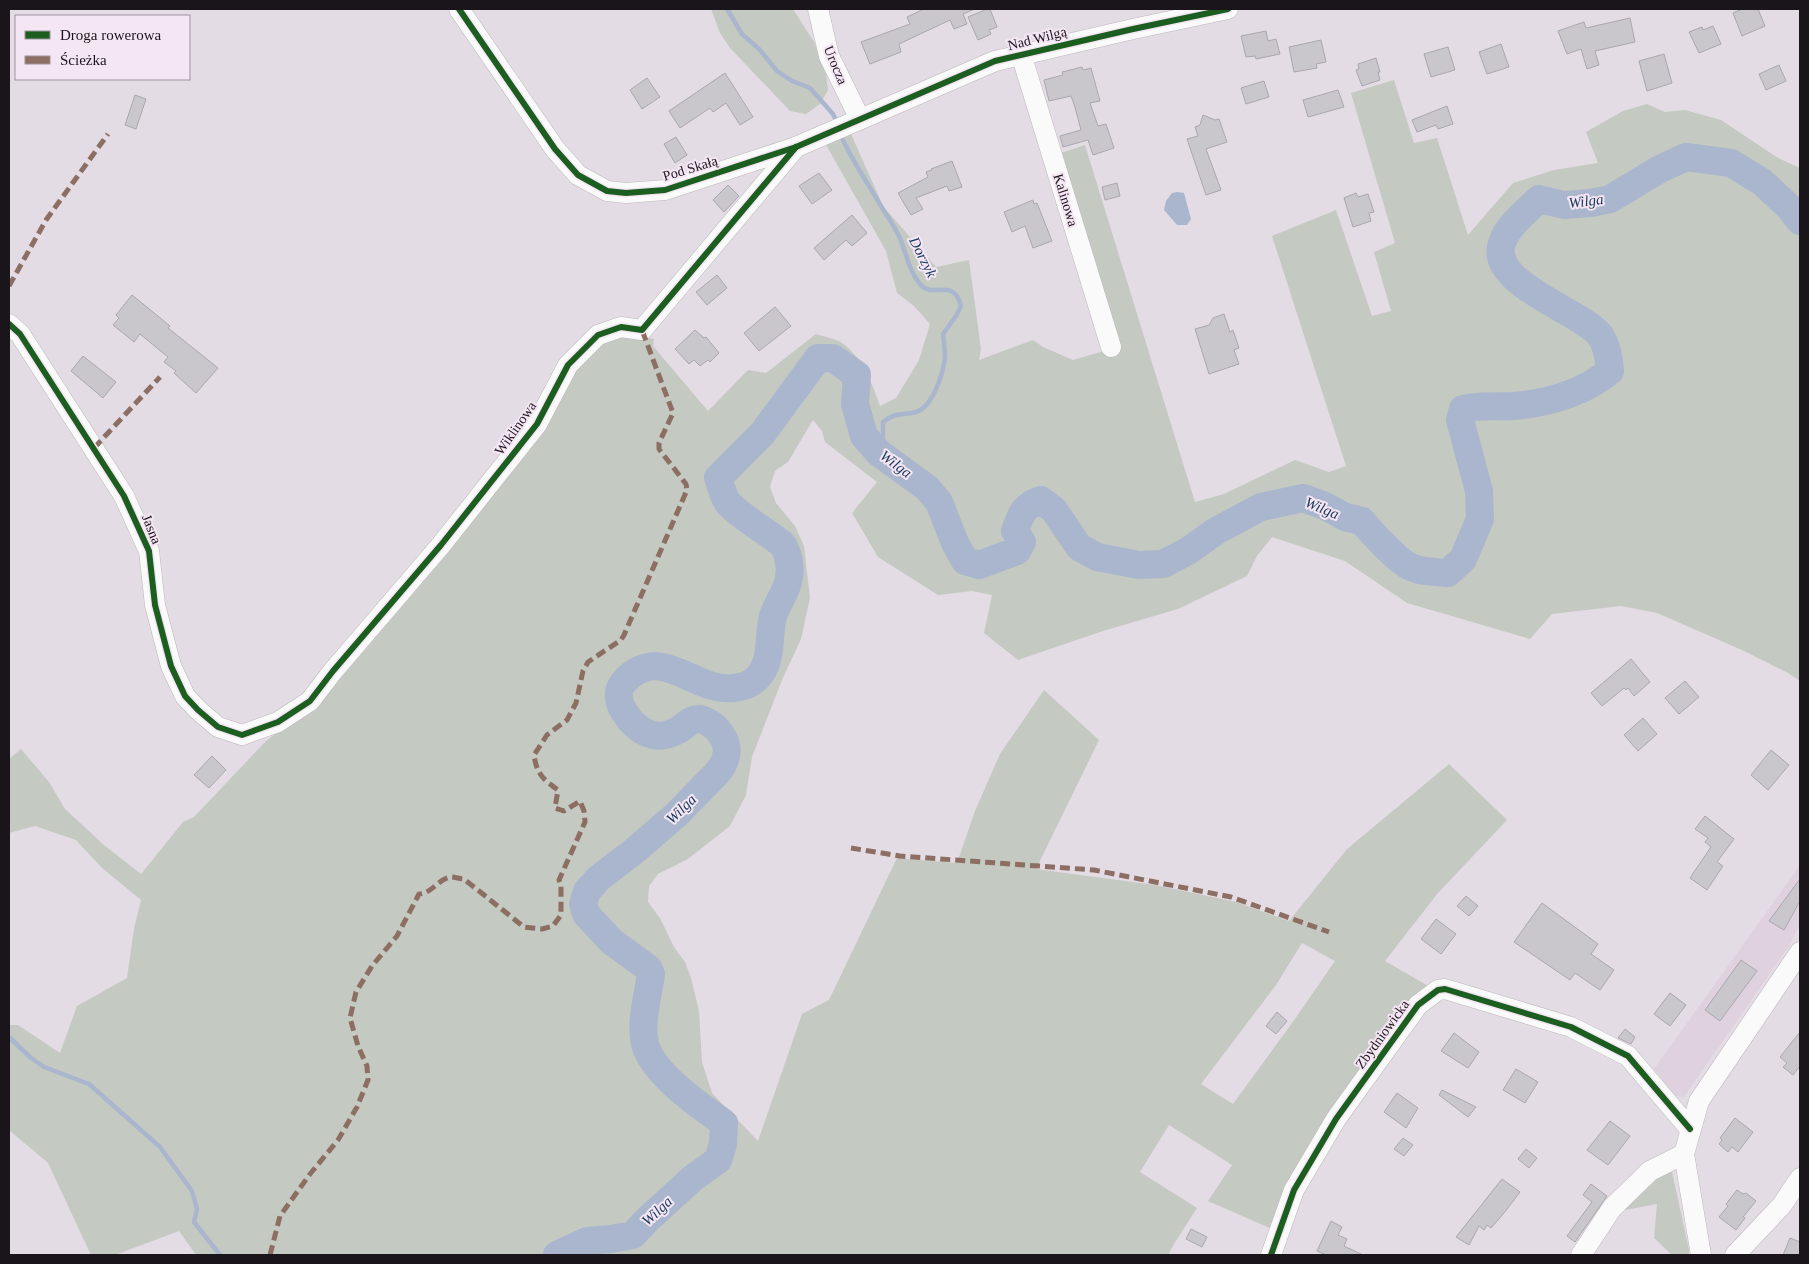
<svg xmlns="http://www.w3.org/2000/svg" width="1809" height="1264" viewBox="0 0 1809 1264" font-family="Georgia,serif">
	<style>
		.built { fill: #e0d1df }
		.green { fill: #c4c9c2; fill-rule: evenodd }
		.water { fill: #a9b6cd }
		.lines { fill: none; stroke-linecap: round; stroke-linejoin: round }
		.stream { stroke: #a9b6cd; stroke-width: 4.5 }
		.river { stroke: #a9b6cd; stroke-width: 28 }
		.building { fill: #c9c6cc; stroke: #aba7ae }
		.minor-casing { stroke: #bcb7bc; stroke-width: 21 }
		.minor { stroke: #fbfafb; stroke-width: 20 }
		.quiet { stroke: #8d6e63; stroke-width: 5; stroke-dasharray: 10 5; stroke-linecap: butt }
		.cycleway-casing { stroke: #f5e6f4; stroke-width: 9 }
		.cycleway { stroke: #1b5e20; stroke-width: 6 }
		.labels { text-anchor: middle; stroke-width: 4; stroke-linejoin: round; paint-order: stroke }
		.street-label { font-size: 14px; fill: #1a151a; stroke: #f5e6f4 }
		.water-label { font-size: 15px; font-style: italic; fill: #16375d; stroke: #f5e6f4 }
	</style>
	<rect width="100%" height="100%" fill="#e4dce4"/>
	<polygon class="built" points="1800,865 1800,925 1787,949 1684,1097 1674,1096 1654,1069"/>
	<g class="green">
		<polygon points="711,9 793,9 814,42 826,74 828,90 820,104 806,114 790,111 730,48 720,33"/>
		<path d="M1394 80 1414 143 1437 138 1468 235 1513 183 1554 170 1598 163 1586 132 1623 111 1647 104 1665 112 1685 110 1721 120 1778 158 1800 168V681L1788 673 1742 650 1657 613 1621 606 1552 614 1530 639 1407 603 1345 561 1272 537 1257 556 1247 576 1178 609 1103 631 1018 660 984 633 992 595 972 591 938 595 878 557 852 513 877 482 825 442 822 431 813 420 788 462 775 471 770 487 776 503 795 526 804 546 810 598 801 639 782 680 752 757 746 795 730 826 688 859 658 874 649 886 648 902 660 918 674 947 685 962 691 978 699 1011 702 1062 712 1093 758 1141 802 1014 829 1000 897 858 957 863 975 811 1000 754 1044 690 1099 740 1036 869 1155 885 1236 902 1289 921 1347 849 1449 764 1507 820 1438 893 1385 961 1430 987 1312 1139 1272 1229 1208 1201 1232 1165 1169 1125 1140 1172 1197 1208 1174 1244 1168 1255H196L179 1231 115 1255H91L48 1163 9 1130V1025H18L60 1053 77 1006 127 978 134 929 141 900 102 868 76 840 35 826 9 833V759L21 749 49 782 65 809 104 845 141 874 183 822 194 817 266 741 315 703 575 366 607 338 635 336 654 339 653 346 708 411 748 370 766 373 816 334C824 337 835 338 842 343 863 358 872 383 880 406L896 398 919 360 930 324 914 306 897 293 886 251 825 143 851 134 883 206 936 267 969 260 981 349 979 360 1033 340 1043 347 1073 360 1114 348 1055 155 1085 145 1195 502 1224 494 1295 460 1329 472 1346 466 1272 236 1336 210 1372 316 1391 311 1374 252 1395 243 1351 93ZM1302 943 1335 961 1297 1016 1233 1104 1201 1084 1276 985Z"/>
		<polygon points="1671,1167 1689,1250 1689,1255 1672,1255 1654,1238 1657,1204 1614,1212"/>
	</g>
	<polygon class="water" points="1177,192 1184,193 1191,219 1187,225 1177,225 1164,210 1166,201 1172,193"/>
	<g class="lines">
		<g class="stream">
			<polyline points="727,9 742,34 759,49 777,71 792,81 810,88 833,114 836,120"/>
			<path d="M842 138C854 164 870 187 884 211 889 219 894 226 898 234 906 250 908 270 920 284 933 300 953 276 961 306L956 316 943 334C944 342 945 350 945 358 943 373 933 407 916 412 905 415 892 413 883 422V439L879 453"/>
			<polyline points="9,1037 31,1058 44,1067 89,1084 160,1147 192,1191 197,1209 194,1222 220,1255"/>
		</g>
		<path class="river" d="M557 1255 587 1241 611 1239 633 1235 648 1219 693 1178 718 1160 723 1144 724 1123C699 1105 653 1074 645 1044 640 1023 648 995 651 974L648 968 611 941 586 914 583 904 587 891 599 878 633 852 676 815 718 772C730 756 730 743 716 728 713 725 705 720 700 719 692 718 686 725 680 729 661 741 644 736 630 720 624 712 618 704 619 693 619 687 626 679 631 675 666 648 694 692 734 688 742 687 752 684 758 677 773 661 768 635 773 616 777 603 788 590 789 577 791 568 788 551 782 544 779 541 773 538 770 535 757 526 738 514 728 503 723 497 721 485 718 478L762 434 818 358H833L857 375 855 404 864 436 879 453 927 488 939 502 955 543 965 561 979 565 1017 551 1022 542 1015 531C1021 514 1023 506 1041 500L1054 510 1079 547 1097 557 1139 565 1163 564 1188 551 1216 531 1261 507 1303 498 1325 506 1345 517 1362 521C1371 532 1395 558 1407 565 1418 572 1435 572 1448 573L1463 559 1480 519 1479 491 1460 420 1463 409C1479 405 1496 407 1513 406 1549 403 1582 394 1610 371 1609 358 1607 344 1599 334 1578 310 1488 283 1502 243 1508 225 1526 212 1539 199L1564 205 1591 203 1610 199 1660 169 1686 157 1731 163 1762 182 1789 207 1800 221"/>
	</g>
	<g class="building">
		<polygon points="924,9 975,9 963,14 967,24 954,29 950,20 899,44 901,52 870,64 861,42 910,24 907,17"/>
		<polygon points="987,9 990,9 997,27 989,30 991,34 978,40 968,17"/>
		<polygon points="1742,9 1758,9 1765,26 1742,36 1733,13"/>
		<polygon points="1630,18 1635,42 1595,51 1599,65 1587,69 1581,49 1567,54 1558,31 1584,22 1586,28"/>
		<polygon points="1713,26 1721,44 1699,53 1689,32 1702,27 1703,30"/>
		<polygon points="1266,31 1268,41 1276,39 1280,54 1256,59 1255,56 1246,57 1241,36"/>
		<polygon points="1321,40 1326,62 1316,64 1317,68 1294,72 1289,47"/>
		<polygon points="1501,44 1509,67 1487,74 1479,52"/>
		<polygon points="1448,47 1455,70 1431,77 1424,54"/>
		<polygon points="1664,54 1672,83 1647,91 1639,61"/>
		<polygon points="1376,58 1380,72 1378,72 1380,80 1362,86 1356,70 1359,69 1358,64"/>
		<polygon points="1779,65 1786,81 1766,90 1759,74"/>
		<polygon points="1082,67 1083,70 1091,68 1100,101 1090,103 1098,126 1106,124 1114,148 1093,155 1088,140 1063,147 1060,136 1081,130 1075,107 1071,96 1049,101 1044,80 1063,75 1062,72"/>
		<polygon points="725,73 753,117 740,125 726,103 713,112 710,108 680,128 669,111"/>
		<polygon points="647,78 660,97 642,109 630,90"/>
		<polygon points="1264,81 1269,97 1246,104 1241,88"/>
		<polygon points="1338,90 1344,107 1308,117 1303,100"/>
		<polygon points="135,95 146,99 136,129 125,125"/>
		<polygon points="1447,106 1453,124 1438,129 1436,125 1417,132 1412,120"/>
		<polygon points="1203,115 1215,120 1219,119 1227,142 1206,149 1221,190 1206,195 1187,139 1198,136 1195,127 1200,125"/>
		<polygon points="676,137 687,155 675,163 664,144"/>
		<polygon points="952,161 962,187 949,191 947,186 916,198 923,209 911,215 898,193 928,177 926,172 932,170 931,169"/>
		<polygon points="819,173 832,190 812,204 799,186"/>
		<polygon points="1117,183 1120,196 1105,200 1102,187"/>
		<polygon points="728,185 739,196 724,212 713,200"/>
		<polygon points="1356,193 1358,197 1368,194 1374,212 1369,213 1371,221 1353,227 1344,198"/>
		<polygon points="1033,200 1034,204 1037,203 1052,241 1033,248 1025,226 1012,232 1004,212"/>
		<polygon points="852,215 867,233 852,246 846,240 824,260 814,248"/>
		<polygon points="717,275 727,288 707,305 696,292"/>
		<polygon points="132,295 170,326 168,328 218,368 196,393 174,373 176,371 164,362 168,357 140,334 134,342 113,325 119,318 116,315"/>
		<polygon points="775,307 791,326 759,351 744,333"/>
		<polygon points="1224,314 1230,332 1233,330 1239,348 1234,350 1239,364 1209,374 1195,329 1209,325 1213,318"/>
		<polygon points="695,330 704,338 706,337 719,353 710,362 708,360 700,366 694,360 689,364 675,349"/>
		<polygon points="83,356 116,382 103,398 71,371"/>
		<polygon points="1631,659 1650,682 1634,696 1628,688 1626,690 1624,688 1602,706 1591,693"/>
		<polygon points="1685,681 1699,697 1679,714 1665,698"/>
		<polygon points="1643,718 1657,734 1638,751 1624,735"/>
		<polygon points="1771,750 1789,765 1768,790 1751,775"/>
		<polygon points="212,756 226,770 209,788 194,775"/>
		<polygon points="1705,816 1734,839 1717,862 1723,866 1707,890 1690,878 1711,847 1705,842 1708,838 1695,829"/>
		<polygon points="1800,879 1800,901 1784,930 1769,921"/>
		<polygon points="1466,896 1478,906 1469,916 1457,906"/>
		<polygon points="1542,903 1598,944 1591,954 1614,970 1600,990 1575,973 1570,980 1514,942"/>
		<polygon points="1436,919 1456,934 1441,954 1421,939"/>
		<polygon points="1741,960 1757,971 1720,1021 1705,1010"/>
		<polygon points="1670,993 1686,1005 1670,1026 1654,1014"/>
		<polygon points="1277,1012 1287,1021 1276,1034 1266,1026"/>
		<polygon points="1625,1029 1635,1037 1631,1044 1618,1038"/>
		<polygon points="1800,1032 1800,1066 1793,1075 1783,1067 1787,1063 1780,1057"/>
		<polygon points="1454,1033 1479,1052 1468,1068 1441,1051"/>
		<polygon points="1516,1069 1538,1082 1525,1103 1503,1090"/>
		<polygon points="1442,1090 1476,1107 1468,1117 1439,1095"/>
		<polygon points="1397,1093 1418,1108 1406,1128 1384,1112"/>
		<polygon points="1735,1118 1753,1132 1738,1152 1732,1147 1728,1152 1719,1144 1722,1140 1720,1138"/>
		<polygon points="1610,1121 1630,1136 1608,1165 1587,1150"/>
		<polygon points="1403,1138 1413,1145 1404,1156 1394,1149"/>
		<polygon points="1526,1149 1537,1158 1529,1168 1518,1159"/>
		<polygon points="1502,1179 1520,1192 1504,1213 1491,1228 1487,1225 1484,1230 1479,1226 1469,1245 1456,1237"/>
		<polygon points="1591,1184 1607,1196 1575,1242 1567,1236 1592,1202 1583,1195"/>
		<polygon points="1737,1190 1743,1194 1746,1193 1756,1201 1743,1217 1745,1218 1736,1230 1719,1217 1728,1206 1726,1204"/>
		<polygon points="1331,1221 1342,1227 1338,1235 1347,1239 1344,1246 1363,1255 1326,1255 1317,1251"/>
		<polygon points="1191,1229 1207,1237 1202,1247 1186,1239"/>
		<polygon points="1790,1238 1800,1242 1800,1255 1783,1255"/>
	</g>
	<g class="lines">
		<defs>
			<g id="minor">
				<polyline points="459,9 555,149 578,175 607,191 626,193 665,190 796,147 995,61 1133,29 1228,9"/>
				<polyline points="818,9 829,56 860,119"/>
				<polyline points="1021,54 1111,347"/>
				<polyline points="9,324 20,334 124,496 149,551 155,605 171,666 185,696 198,710 218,727 242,735 278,722 310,701 333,671 441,545 537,424 568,365 598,335 621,327 642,330 796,147"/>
				<polyline points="1271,1255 1294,1190 1336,1119 1418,1005 1438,990 1445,989 1571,1027 1628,1056 1690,1129"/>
				<polyline points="1581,1255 1612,1208 1650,1171 1684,1154"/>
				<polyline points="1701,1255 1684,1154 1699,1101 1800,952"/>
				<polyline points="1735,1255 1782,1205 1800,1178"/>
			</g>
		</defs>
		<use href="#minor" class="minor-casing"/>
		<use href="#minor" class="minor"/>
		<g class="quiet">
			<polyline points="9,286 46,220 108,134"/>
			<polyline points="94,448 160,377"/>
			<polyline points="851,848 900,856 1094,870 1231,897 1329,932"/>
			<path d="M270 1255 280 1216 310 1174 338 1140 357 1107 368 1080 367 1066 358 1046 350 1018 356 992 372 966 397 936 419 894C431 894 438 879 451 877 455 877 460 879 464 879L524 927 542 929 553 926 561 915V885L559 880 585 822 584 811 580 801 564 811 555 808 558 790C543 779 537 775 534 755L547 735 567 720 576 703 583 671 588 662 621 640 624 635 687 490 686 484 659 449V443L673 413 642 330"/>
		</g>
		<defs>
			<g id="cycleway">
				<polyline points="459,9 555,149 578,175 607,191 626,193 665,190 796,147 995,61 1133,29 1228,9"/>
				<polyline points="9,324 20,334 124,496 149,551 155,605 171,666 185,696 198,710 218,727 242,735 278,722 310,701 333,671 441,545 537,424 568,365 598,335 621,327 642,330 796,147"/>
				<polyline points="1271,1255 1294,1190 1336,1119 1418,1005 1438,990 1445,989 1571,1027 1628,1056 1690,1129"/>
			</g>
		</defs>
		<use href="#cycleway" class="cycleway-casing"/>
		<use href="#cycleway" class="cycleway"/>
	</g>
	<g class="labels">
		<g class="street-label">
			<text transform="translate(1037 38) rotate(-14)" y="5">Nad Wilgą</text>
			<text transform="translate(836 65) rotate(67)" y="5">Urocza</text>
			<text transform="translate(690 168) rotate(-17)" y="5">Pod Skałą</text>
			<text transform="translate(1066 200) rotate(73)" y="5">Kalinowa</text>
			<text transform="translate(515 428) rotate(-55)" y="5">Wiklinowa</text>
			<text transform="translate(152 529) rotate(68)" y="5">Jasna</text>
			<text transform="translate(1382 1034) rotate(-54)" y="5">Zbydniowicka</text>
		</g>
		<g class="water-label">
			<text transform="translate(1586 201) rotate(-7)" y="5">Wilga</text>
			<text transform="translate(923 257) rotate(63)" y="5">Dorzyk</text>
			<text transform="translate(896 464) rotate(37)" y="5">Wilga</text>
			<text transform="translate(1322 508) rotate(22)" y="5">Wilga</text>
			<text transform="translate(681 809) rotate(-44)" y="5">Wilga</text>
			<text transform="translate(657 1211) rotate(-43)" y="5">Wilga</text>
		</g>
	</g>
	<rect width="1809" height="1264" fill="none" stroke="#1a151a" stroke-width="20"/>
	<rect x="15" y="15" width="175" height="65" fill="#f5e6f4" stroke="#9d929d"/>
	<rect x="25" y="31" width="25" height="8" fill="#1b5e20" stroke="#9d929d"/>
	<text x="60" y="40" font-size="15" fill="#1a151a">Droga rowerowa</text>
	<rect x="25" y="56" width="25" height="8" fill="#8d6e63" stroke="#9d929d"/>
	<text x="60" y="65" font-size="15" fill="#1a151a">Ścieżka</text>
</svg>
